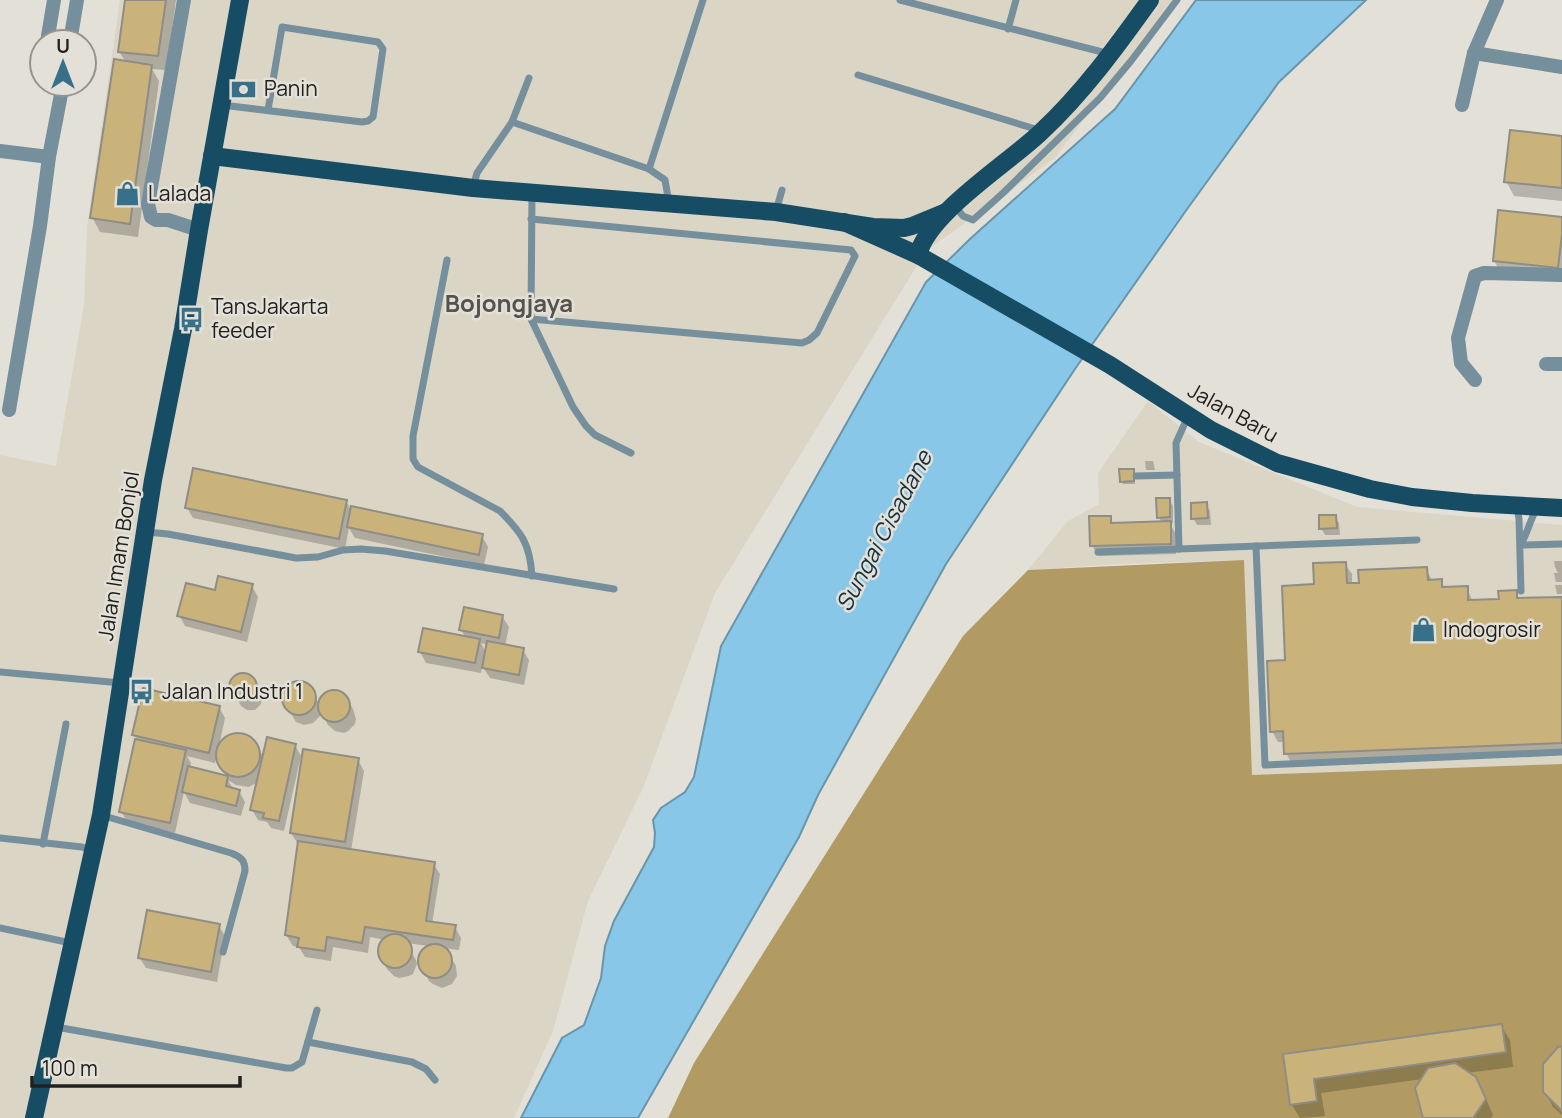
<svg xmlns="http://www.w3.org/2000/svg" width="1562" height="1118" viewBox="0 0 1562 1118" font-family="Manrope,sans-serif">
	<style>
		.built { fill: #dbd5c6 }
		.forest { fill: #b19b62 }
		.water { fill: #88c7e8; stroke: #6995ab; stroke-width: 2 }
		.shadow { fill: #0003; fill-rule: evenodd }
		.building { fill: #cab37a; stroke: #8f8d85; stroke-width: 2 }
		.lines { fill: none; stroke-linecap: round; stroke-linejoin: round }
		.lane { stroke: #768f9d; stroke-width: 7 }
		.street { stroke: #768f9d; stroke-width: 14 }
		.primary { stroke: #174d64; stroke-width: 18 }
		.labels { text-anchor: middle; stroke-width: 5; stroke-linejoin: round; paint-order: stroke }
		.poi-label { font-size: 21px; fill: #21201d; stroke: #e3e0d8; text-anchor: start }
		.street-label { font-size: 21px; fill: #21201d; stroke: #e3e0d8 }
		.water-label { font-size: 23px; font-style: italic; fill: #13313f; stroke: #e3e0d8 }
		.quarter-label { font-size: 24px; font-weight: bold; fill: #55534c; stroke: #e3e0d8 }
	</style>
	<rect width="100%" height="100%" fill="#e3e0d8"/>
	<g class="built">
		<polygon points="120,0 1172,0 1055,158 926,251 715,593 643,788 588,901 553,1031 514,1118 0,1118 0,455 56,466 84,305 87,227"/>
		<polygon points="1148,401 1199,442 1357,507 1562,525 1562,764 1252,775 1243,560 1118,564 1028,570 1068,521 1099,504 1098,473"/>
	</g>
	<polygon class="forest" points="1244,560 1252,775 1562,764 1562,1118 668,1118 694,1063 963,636 1028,570"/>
	<polygon class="water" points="1196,0 1366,0 1279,82 1185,212 1075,369 946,564 818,795 799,837 638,1118 521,1118 562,1038 584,1025 601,978 605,946 614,921 654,847 655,833 653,820 661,808 685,792 694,777 721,646 926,282 970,239 1115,109"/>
	<g class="shadow">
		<polygon points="127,0 176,0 166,70 152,69 159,81 138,237 100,232 92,217 126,63 119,51"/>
		<polygon points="1562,138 1562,201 1514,196 1506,181"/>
		<polygon points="1562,219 1562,282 1503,276 1494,261"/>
		<polygon points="1145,461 1153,461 1155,470 1146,470"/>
		<polygon points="1133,471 1135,484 1123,484 1121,481"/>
		<polygon points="1169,499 1173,506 1173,523 1170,524 1176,534 1176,554 1098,556 1092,545 1110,518 1114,524 1162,523 1159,517"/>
		<polygon points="346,501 352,511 482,536 488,547 484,565 355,538 349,528 345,549 193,518 187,508"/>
		<polygon points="1206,504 1210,511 1211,525 1197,525 1193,518"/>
		<polygon points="1335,517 1339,523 1340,535 1325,535 1321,528"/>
		<polygon points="1554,561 1562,561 1562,582 1556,582 1555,579 1554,573 1558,573 1555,567"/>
		<polygon points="1345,564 1352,574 1352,585 1426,569 1433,582 1441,581 1445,589 1467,588 1473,602 1501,601 1516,592 1520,600 1562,598 1562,754 1292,764 1286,753 1286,742 1278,742 1272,731 1287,662 1316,586"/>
		<polygon points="1555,585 1562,585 1562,594 1557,594"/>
		<polygon points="252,586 258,597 247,642 185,626 179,615 216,592"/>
		<path d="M502 616 509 627 505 646 523 650 529 660 524 685 490 678 482 666 481 673 426 663 420 652 466 638 461 630ZM481 643 488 645 486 653Z"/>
		<polygon points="245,675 254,681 262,697 261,704 255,710 247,710 241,706 231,687 232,683 237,677"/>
		<polygon points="302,684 311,690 320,705 321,700 328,693 338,692 347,698 353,709 356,719 355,724 348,731 344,733 335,731 328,725 322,714 313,723 304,725 296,722 284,702 285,693 292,685"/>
		<path d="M219 707 225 718 219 746 225 739 238 734 250 738 255 743 264 758 295 745 301 756 284 831 271 828 267 822 258 820 252 810 258 782 249 787 236 785 228 780 233 789 239 791 245 802 241 816 190 803 184 792 175 833 127 822 121 811 137 739 134 735ZM218 751 220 764 228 778 190 768 191 763 187 756 215 763Z"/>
		<polygon points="358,760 364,771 351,851 433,863 440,874 432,924 455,927 461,938 459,950 443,948 449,954 456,966 457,976 452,984 442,988 433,984 429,981 423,969 420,959 424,950 429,946 406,943 416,960 417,964 413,974 409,976 399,978 394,976 387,969 381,957 380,947 385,940 370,937 368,953 333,947 331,961 305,957 299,947 293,946 286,935 298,844 291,833"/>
		<polygon points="219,926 225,936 217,982 146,968 139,957"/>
		<polygon points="1501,1026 1510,1040 1513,1067 1467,1073 1484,1094 1493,1115 1491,1118 1425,1118 1423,1079 1321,1093 1325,1116 1300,1118 1292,1105 1285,1056"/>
		<polygon points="1562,1048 1562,1115 1553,1107 1545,1092"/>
	</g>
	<g class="building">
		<polygon points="125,0 166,0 158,56 118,52"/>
		<polygon points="114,59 152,65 130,224 90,218"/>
		<polygon points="1510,130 1562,136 1562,188 1504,182"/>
		<polygon points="1498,210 1562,217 1562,234 1558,268 1493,261"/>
		<polygon points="193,468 347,500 339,539 185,508"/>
		<polygon points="1119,469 1134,469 1134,481 1120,482"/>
		<polygon points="1156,498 1170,498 1170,517 1157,518"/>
		<polygon points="1207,502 1208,518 1191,519 1191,503"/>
		<polygon points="351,506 483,534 479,555 347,527"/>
		<polygon points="1319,515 1336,515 1337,528 1319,529"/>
		<polygon points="1089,516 1111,516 1111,523 1171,521 1171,544 1090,546"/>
		<polygon points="1346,562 1347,583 1359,583 1358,570 1427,567 1428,580 1442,579 1442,587 1468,586 1468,600 1499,599 1498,591 1517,590 1517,598 1562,597 1562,743 1284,754 1283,731 1270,732 1267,661 1285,660 1282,586 1314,584 1313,563"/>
		<polygon points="218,576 253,584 241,632 177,616 186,583 215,590"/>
		<polygon points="464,607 503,615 499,638 459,630"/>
		<polygon points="423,628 480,639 475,663 418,652"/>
		<polygon points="487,641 524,648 519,675 482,668"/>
		<circle cx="243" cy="687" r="14"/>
		<circle cx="299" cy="698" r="17"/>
		<polygon points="143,688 220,706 209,753 132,735"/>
		<circle cx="334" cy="706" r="16"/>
		<circle cx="238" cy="755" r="22"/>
		<polygon points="267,737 296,744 279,821 263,818 264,813 250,810"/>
		<polygon points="135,739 186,750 170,823 119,812"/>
		<polygon points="303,749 359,758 345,842 290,833"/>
		<polygon points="188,766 228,776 226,786 240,790 236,806 182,792"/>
		<polygon points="298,841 435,862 426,921 456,925 453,940 365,927 362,943 327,937 325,951 297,947 299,938 285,935"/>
		<polygon points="147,910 220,924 211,972 138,958"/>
		<circle cx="395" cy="951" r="17"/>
		<circle cx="435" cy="961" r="17"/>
		<polygon points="1502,1024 1506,1052 1314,1079 1317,1101 1290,1105 1283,1054"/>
		<polygon points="1562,1046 1562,1111 1543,1092 1543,1064 1558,1047"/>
		<polygon points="1455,1063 1476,1077 1486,1099 1473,1118 1423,1118 1415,1088 1428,1068"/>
	</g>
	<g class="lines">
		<g class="lane">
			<polyline points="900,0 1110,54"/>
			<polyline points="1008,29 1016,0"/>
			<polyline points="858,75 1042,131"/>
			<polyline points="222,105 362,122 368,121 373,117 383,49 378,42 282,27 268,110"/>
			<polyline points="512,122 529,78"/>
			<polyline points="473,187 477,173 512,122 649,169"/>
			<polyline points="532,194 531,319 573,407 586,426 595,435 631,453"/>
			<polyline points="669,203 665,180 649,169 703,0"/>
			<polyline points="954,205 963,216 973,220 1003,193 1100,98 1131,61 1177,0"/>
			<polyline points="776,211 782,190"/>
			<polyline points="531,219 851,250 855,256 817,333 809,340 802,343 531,319"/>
			<path d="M447 260 413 436V459L418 467 500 511C522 533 530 544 532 576"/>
			<polyline points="1136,476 1177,475"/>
			<polyline points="1517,506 1519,519 1521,591"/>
			<polyline points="146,532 168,534 296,558 318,557 343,550 361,549 385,551 614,589"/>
			<path d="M1521 544C1528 532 1530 520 1537 508"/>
			<polyline points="1521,545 1562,544"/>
			<polyline points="1256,546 1265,765 1562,752"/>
			<polyline points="1179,549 1176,443 1188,416"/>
			<polyline points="1098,552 1417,540"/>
			<polyline points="0,672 121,683"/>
			<path d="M101 815 231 853C241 857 245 860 245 871L223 952"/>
			<polyline points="0,838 82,847 93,851"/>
			<polyline points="43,844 66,724"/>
			<polyline points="0,928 71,943"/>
			<polyline points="56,1027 286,1068 292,1068 302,1062 317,1010"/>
			<polyline points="308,1042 412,1062 426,1069 435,1080"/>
		</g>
		<g class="street">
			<polyline points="184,0 148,204 151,217 156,220 168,220 199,230"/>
			<polyline points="47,42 54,0"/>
			<polyline points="70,42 77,0"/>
			<polyline points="1474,53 1562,67"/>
			<polyline points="1462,105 1474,53 1497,0"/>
			<polyline points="0,151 49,157"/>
			<polyline points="1546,364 1562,364"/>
			<polyline points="1475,380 1461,363 1458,338 1475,276 1484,273 1562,275"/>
			<polyline points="9,410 40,226 49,157 63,84"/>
		</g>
		<g class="primary">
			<polyline points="212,156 473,188 776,212 873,227 904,228 912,226 946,212"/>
			<polyline points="844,222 918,255 1110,365 1211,430 1277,463 1370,489 1412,497 1472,503 1562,508"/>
			<path d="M918 255C928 213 1009 163 1041 132 1083 93 1117 46 1150 0"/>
			<polyline points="34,1118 101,815 153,480 183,329 199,230 240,0"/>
		</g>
	</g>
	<defs>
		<symbol id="bank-bare" viewBox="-9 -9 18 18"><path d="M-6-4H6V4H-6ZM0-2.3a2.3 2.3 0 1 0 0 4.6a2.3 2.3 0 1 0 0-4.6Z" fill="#38708a" stroke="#e3e0d8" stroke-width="2.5" paint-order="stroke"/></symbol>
		<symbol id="shop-bare" viewBox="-9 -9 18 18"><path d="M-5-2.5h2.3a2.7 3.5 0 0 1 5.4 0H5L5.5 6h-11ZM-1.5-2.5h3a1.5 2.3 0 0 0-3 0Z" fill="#38708a" stroke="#e3e0d8" stroke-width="2.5" paint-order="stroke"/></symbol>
		<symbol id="bus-bare" viewBox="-9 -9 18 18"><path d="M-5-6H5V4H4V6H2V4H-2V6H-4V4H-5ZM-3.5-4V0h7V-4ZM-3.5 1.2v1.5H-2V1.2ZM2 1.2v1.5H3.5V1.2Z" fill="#38708a" stroke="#e3e0d8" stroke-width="2.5" paint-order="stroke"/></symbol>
	</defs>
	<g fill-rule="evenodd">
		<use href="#bank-bare" x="226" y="72" width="35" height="35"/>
		<use href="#shop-bare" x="110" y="176" width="35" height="35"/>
		<use href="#bus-bare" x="174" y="302" width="35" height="35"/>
		<use href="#shop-bare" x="1406" y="612" width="35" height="35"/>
		<use href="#bus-bare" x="124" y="674" width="35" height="35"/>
	</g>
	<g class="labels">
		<g class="poi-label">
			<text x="264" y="96">Panin</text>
			<text x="148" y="201">Lalada</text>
			<text x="211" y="314">TansJakarta<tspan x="211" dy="24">feeder</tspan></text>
			<text x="1443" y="637">Indogrosir</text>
			<text x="162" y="699">Jalan Industri 1</text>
		</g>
		<g class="street-label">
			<text transform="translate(1233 413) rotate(29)" y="7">Jalan Baru</text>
			<text transform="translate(119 556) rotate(-81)" y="7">Jalan Imam Bonjol</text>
		</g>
		<g class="water-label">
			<text transform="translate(884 531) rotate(-62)" y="8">Sungai Cisadane</text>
		</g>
		<g class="quarter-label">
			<text x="509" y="312">Bojongjaya</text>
		</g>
	</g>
	<g transform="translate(63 63)"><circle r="33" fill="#e3e0d8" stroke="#95938d" stroke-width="2"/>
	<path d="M0-5L12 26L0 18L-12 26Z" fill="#38708a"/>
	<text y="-10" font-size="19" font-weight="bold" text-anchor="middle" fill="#21201d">U</text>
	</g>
	<path d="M32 1076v10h208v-10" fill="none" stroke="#21201d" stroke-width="3.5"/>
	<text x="42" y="1076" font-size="21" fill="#21201d" stroke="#e3e0d8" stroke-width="5" paint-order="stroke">100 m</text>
</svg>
